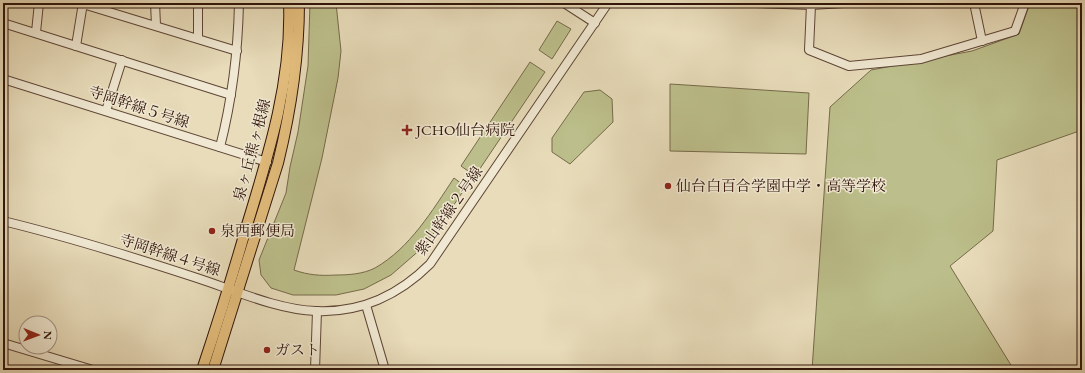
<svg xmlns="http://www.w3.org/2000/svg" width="1085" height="373" viewBox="0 0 1085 373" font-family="'EB Garamond','Noto Serif JP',serif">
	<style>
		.green { fill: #bcbf8b; stroke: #766a4a }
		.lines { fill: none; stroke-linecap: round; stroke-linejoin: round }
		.minor-casing { stroke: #5e4636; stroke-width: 10 }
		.major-casing { stroke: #30140a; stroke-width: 12 }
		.minor { stroke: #f0e8d2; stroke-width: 8 }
		.major { stroke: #e4be7d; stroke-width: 10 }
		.poi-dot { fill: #8f2418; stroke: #f0e8d2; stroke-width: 1.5 }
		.labels { text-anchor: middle; stroke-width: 3; stroke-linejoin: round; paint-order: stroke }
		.street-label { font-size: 15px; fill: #30140a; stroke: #f0e8d2 }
		.poi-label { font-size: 15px; fill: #30140a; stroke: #f0e8d2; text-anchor: start }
	</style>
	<rect width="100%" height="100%" fill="#e8dcba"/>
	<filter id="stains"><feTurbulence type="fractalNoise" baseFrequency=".005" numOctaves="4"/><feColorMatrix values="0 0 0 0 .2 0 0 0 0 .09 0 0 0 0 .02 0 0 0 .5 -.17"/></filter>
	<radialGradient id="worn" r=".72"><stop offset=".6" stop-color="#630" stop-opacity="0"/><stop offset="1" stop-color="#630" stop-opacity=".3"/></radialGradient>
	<g class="green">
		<path d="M310 3H336L341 51 338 78 322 158 294 270C308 275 320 276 336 275 349 275 363 274 375 268 410 248 432 211 454 178L466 187 438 228 421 249 391 275 364 289 336 295H293L271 288 261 275 259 260 286 193 290 167 298 132 308 66Z"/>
		<polygon points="1030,3 1082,3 1082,130 997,160 993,231 950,266 1014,370 812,370 830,107 871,70 972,51 1019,34"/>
		<polygon points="557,21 571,29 552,59 539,50"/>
		<polygon points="530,62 545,72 475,176 461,166"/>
		<polygon points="670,84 809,93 806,154 670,151"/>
		<polygon points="600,90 612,99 613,122 570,164 552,152 552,138 584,92"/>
	</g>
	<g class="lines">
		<defs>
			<g id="minor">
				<polyline points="155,3 156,25"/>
				<polyline points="564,3 595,23"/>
				<polyline points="756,3 811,5 844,3"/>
				<polyline points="974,3 982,41"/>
				<polyline points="83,4 237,51"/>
				<polyline points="811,5 809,50 849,66 921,59 1015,31 1025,3"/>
				<polyline points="3,23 231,95"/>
				<polyline points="36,32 39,3"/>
				<polyline points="198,38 198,3"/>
				<polyline points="76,46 83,3"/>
				<polyline points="3,79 267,162"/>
				<polyline points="106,111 122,60"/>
				<path d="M220 147C232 100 238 52 239 3"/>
				<path d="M3 221C69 237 133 257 197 278 234 290 278 310 316 311 360 313 399 295 430 264L608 3"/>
				<polyline points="366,305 385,370"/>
				<polyline points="3,343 93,370"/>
				<polyline points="315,370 317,311"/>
			</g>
			<g id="major">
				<path d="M202 370C218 322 233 274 247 225 269 153 292 80 289 3"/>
				<path d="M213 370 278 163C291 110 299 57 299 3"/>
			</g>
		</defs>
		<use href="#minor" class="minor-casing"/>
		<use href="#major" class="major-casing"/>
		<use href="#minor" class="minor"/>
		<use href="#major" class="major"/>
	</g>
	<g class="poi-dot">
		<path d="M405 124h4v4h4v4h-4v4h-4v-4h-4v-4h4z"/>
		<circle cx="668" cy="186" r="4"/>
		<circle cx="212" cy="231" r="4"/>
		<circle cx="267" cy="350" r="4"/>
	</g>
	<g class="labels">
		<g class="street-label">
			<text transform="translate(139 107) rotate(18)" y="5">寺岡幹線５号線</text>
			<text transform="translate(252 150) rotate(-75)" y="5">泉ヶ丘熊ヶ根線</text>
			<text transform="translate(449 211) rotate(-55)" y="5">紫山幹線２号線</text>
			<text transform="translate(170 255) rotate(18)" y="5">寺岡幹線４号線</text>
		</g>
		<g class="poi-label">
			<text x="416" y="135">JCHO仙台病院</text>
			<text x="676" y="191">仙台白百合学園中学・高等学校</text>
			<text x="220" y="236">泉西郵便局</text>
			<text x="275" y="355">ガスト</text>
		</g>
	</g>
	<rect width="1085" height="373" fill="none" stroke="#e8dcba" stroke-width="16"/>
	<rect x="4" y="4" width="1077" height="365" fill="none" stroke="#30140a" stroke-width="2"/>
	<rect x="8" y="8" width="1069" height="357" fill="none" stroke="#30140a"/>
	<g transform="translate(38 335) rotate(91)"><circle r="19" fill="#f0e8d2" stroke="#a39382"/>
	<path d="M0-3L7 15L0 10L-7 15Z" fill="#8f2418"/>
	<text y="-6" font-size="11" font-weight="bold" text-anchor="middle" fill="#30140a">N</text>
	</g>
	<rect width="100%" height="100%" filter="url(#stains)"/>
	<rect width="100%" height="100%" fill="url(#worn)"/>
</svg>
